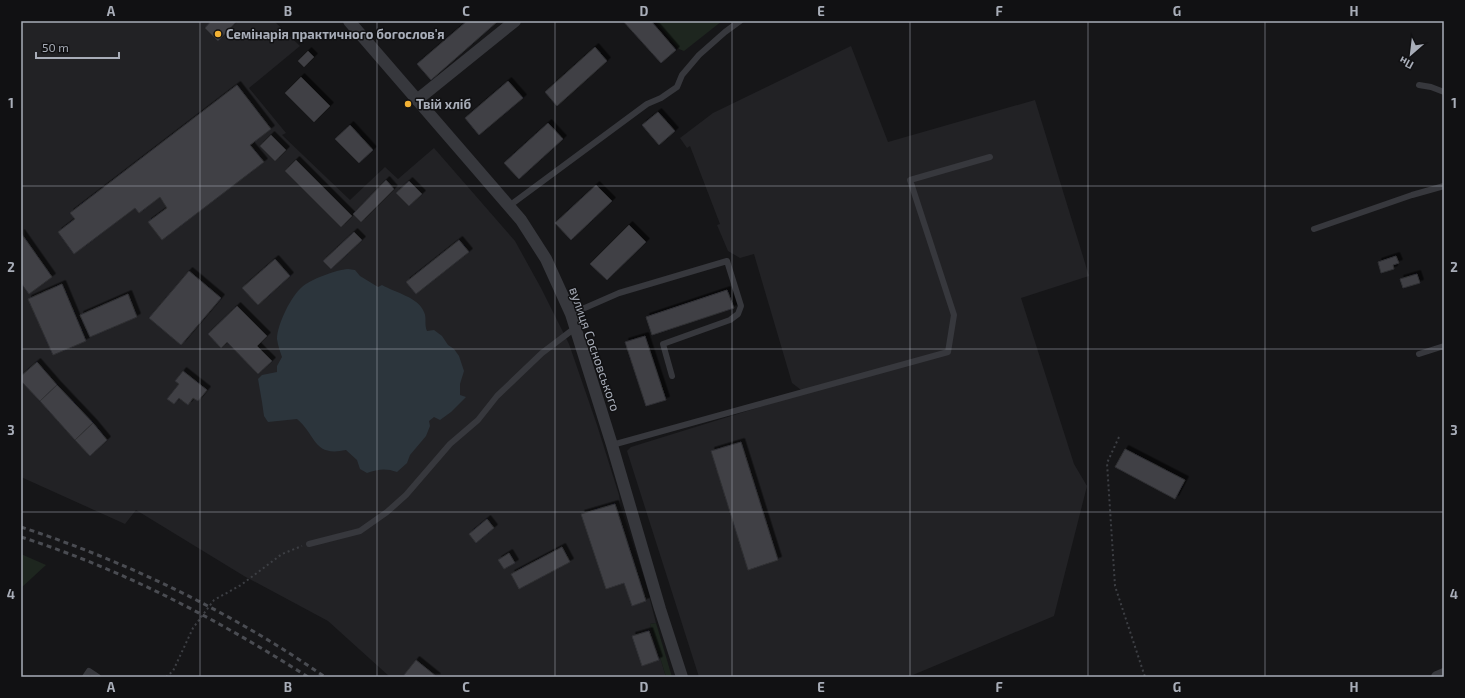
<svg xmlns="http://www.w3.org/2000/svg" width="1465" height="698" viewBox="0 0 1465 698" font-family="'Exo 2',sans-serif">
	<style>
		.built { fill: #222225 }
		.green { fill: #1e261f }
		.water { fill: #2c353c }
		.building { fill: #404145; stroke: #303034; filter: url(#shadow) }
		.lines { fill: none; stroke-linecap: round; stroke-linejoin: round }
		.path { stroke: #3d3f44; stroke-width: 2; stroke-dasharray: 2 3; stroke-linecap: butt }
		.service { stroke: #37383d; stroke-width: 6 }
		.minor { stroke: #37383d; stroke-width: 12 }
		.rail { stroke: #4a4c52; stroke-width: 3; stroke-dasharray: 5 4; stroke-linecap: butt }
		.grid { fill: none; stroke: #a8adb8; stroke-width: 1; stroke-opacity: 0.55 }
		.poi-dot { fill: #f2b134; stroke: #111113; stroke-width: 1.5 }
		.labels { text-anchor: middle; stroke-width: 3; stroke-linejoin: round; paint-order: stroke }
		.poi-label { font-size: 13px; font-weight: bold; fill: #a8adb8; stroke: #111113; text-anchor: start }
		.street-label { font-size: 13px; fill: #a8adb8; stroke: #111113 }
		.neatline { fill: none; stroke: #a8adb8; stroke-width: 1.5 }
		.grid-label { font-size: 13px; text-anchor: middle; font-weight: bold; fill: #a8adb8 }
	</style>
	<defs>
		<filter id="shadow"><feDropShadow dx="3.5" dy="-3.5" stdDeviation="0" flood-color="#0009"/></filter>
	</defs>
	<rect width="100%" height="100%" fill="#161618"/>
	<g class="built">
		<polygon points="21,21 274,21 300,46 249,88 286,133 282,135 350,200 385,167 398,179 434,148 515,241 541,288 569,344 597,425 619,495 621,507 650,600 656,623 650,624 666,677 390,677 328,621 244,576 136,510 125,524 21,477"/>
		<polygon points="851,46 888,142 1035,100 1089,276 1021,298 1074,464 1087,486 1054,616 908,677 699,677 627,451 631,447 805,393 792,383 754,254 740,258 728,251 717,225 720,224 690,146 687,148 680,138 713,113"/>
	</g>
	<g class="green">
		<polygon points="655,21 722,21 684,51 679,49"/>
		<polygon points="21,554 46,565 21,588"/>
		<polygon points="656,623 672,677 666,677 650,624"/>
	</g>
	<path class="water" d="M348 269 355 270 360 276 378 287 382 285C396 293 418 297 424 312 427 318 424 324 427 331L434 330 442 336 448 345 454 349 459 356 464 371 460 384V395L466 397 451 412 440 420 434 417 429 421 430 426 426 436 410 455 407 463 397 472C386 468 378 469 367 473L360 469 357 460 346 450C313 457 317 436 297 419L268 422 264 416 262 402 258 379 262 375 277 372V366L282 357C280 351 278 346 277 339 277 325 291 296 302 287 311 279 336 270 348 269Z"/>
	<g class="building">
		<polygon points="211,21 237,21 218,41 205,28"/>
		<polygon points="467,21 498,21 431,80 417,64"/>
		<polygon points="623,21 651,21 676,50 661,63"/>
		<polygon points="595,47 607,61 557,106 545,92"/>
		<polygon points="308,51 314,57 304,67 298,61"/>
		<polygon points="301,77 330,106 314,122 285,93"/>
		<polygon points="508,81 523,98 479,135 465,118"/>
		<polygon points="237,85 271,129 250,145 264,162 162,240 148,222 167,208 160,197 139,213 135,208 74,254 58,232 75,219 70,213"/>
		<polygon points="658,112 675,131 659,145 642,125"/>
		<polygon points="548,123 563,139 519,179 504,163"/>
		<polygon points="350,125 373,150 359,163 335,139"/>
		<polygon points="271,135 286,150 275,161 260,146"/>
		<polygon points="296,160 352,216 341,227 285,171"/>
		<polygon points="386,180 394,189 361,222 353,214"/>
		<polygon points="409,181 422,194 409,206 396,193"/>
		<polygon points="596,185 612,201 571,240 555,223"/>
		<polygon points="629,225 646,242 607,280 590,264"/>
		<polygon points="354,232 362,240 331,269 323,261"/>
		<polygon points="21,233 52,277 29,294 21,283"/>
		<polygon points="459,240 469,252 416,294 406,282"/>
		<polygon points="1396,256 1399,263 1393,265 1394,269 1381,273 1378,262"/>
		<polygon points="275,259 290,276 258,305 242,288"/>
		<polygon points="189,271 221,298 181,345 149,318"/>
		<polygon points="1417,274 1420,283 1403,288 1400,279"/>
		<polygon points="62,284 86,341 53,355 28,299"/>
		<polygon points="727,290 734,308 652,335 646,317"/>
		<polygon points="128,294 137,317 90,337 80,315"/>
		<polygon points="237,306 267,336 257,346 272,361 258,374 227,342 221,348 208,334"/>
		<polygon points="645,336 666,400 646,406 625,342"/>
		<polygon points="37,362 57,385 40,401 21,381 21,376"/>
		<polygon points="183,371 207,390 198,401 193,398 188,405 179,398 174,404 167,399 179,384 175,381"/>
		<polygon points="57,385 93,423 75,440 40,401"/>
		<polygon points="93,423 107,440 90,456 75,440"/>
		<polygon points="741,442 778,560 748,570 711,451"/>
		<polygon points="1125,449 1185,480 1175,499 1115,467"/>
		<polygon points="615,504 646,601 632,606 624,583 606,589 581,514"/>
		<polygon points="487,519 494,528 476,543 469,534"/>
		<polygon points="562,547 570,562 519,589 511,574"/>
		<polygon points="509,553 515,563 504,569 498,560"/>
		<polygon points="649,631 659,660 642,666 632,636"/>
		<polygon points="416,660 437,677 407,677 404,675"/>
	</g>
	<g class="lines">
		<g class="path">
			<polyline points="1119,437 1107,463 1115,586 1145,677"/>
			<polyline points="166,677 173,671 193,628 214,600 241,585 282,554 302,546"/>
		</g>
		<g class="service">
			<polyline points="1419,85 1431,87 1444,92"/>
			<polyline points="509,206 647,104 661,98 677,87 682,75 699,55 725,32 740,21"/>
			<polyline points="1314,229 1412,195 1444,186"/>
			<polyline points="571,314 619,293 727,261 741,306 738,314 730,320 663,344 672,376"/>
			<polyline points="1419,354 1444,346"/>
			<polyline points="612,445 948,352 954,315 910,180 990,157"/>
			<polyline points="309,544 360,531 387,512 406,495 450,444 478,420 497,396 542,353 575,328"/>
			<polyline points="85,677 89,671 98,677"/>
		</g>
		<g class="minor">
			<polyline points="349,21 521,220 546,259 571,314 612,445 660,609 682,677"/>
			<polyline points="417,100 515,21"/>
			<polyline points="1437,677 1444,674"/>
		</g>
		<g class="rail">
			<path d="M21 527C128 562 233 613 325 677"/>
			<path d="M21 537C124 570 217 619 308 677"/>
		</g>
	</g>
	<path class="grid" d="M200 21V677M377 21V677M555 21V677M732 21V677M910 21V677M1088 21V677M1265 21V677M21 186H1444M21 349H1444M21 512H1444"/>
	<g class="poi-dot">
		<circle cx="218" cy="34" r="4"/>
		<circle cx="408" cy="104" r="4"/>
	</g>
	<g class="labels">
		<g class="poi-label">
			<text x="226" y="39">Семінарія практичного богослов'я</text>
			<text x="416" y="109">Твій хліб</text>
		</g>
		<g class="street-label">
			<text transform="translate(595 349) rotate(71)" y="5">вулиця Сосновського</text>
		</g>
	</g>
	<rect width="1465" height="698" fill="none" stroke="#111113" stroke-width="44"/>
	<g transform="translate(1411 54) rotate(208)" stroke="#111113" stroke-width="3" paint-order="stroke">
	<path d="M0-3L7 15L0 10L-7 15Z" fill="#a8adb8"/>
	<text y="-6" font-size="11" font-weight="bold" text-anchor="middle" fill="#a8adb8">Пн</text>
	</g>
	<path d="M36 52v6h83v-6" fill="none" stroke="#a8adb8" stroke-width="2"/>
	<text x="42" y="52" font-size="12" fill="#a8adb8" stroke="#111113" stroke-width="3" paint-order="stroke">50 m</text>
	<rect x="22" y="22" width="1421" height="654" class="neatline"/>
	<g class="grid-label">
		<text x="111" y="16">A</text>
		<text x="288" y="16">B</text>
		<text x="466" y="16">C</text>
		<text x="644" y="16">D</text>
		<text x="821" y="16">E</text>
		<text x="999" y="16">F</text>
		<text x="1177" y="16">G</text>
		<text x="1354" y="16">H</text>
		<text x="11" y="108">1</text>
		<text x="1454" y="108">1</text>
		<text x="11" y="272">2</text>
		<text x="1454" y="272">2</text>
		<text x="11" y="435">3</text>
		<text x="1454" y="435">3</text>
		<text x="11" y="599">4</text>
		<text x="1454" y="599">4</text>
		<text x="111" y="692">A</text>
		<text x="288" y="692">B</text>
		<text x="466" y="692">C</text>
		<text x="644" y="692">D</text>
		<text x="821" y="692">E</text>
		<text x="999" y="692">F</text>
		<text x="1177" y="692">G</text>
		<text x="1354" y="692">H</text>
	</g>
</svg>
